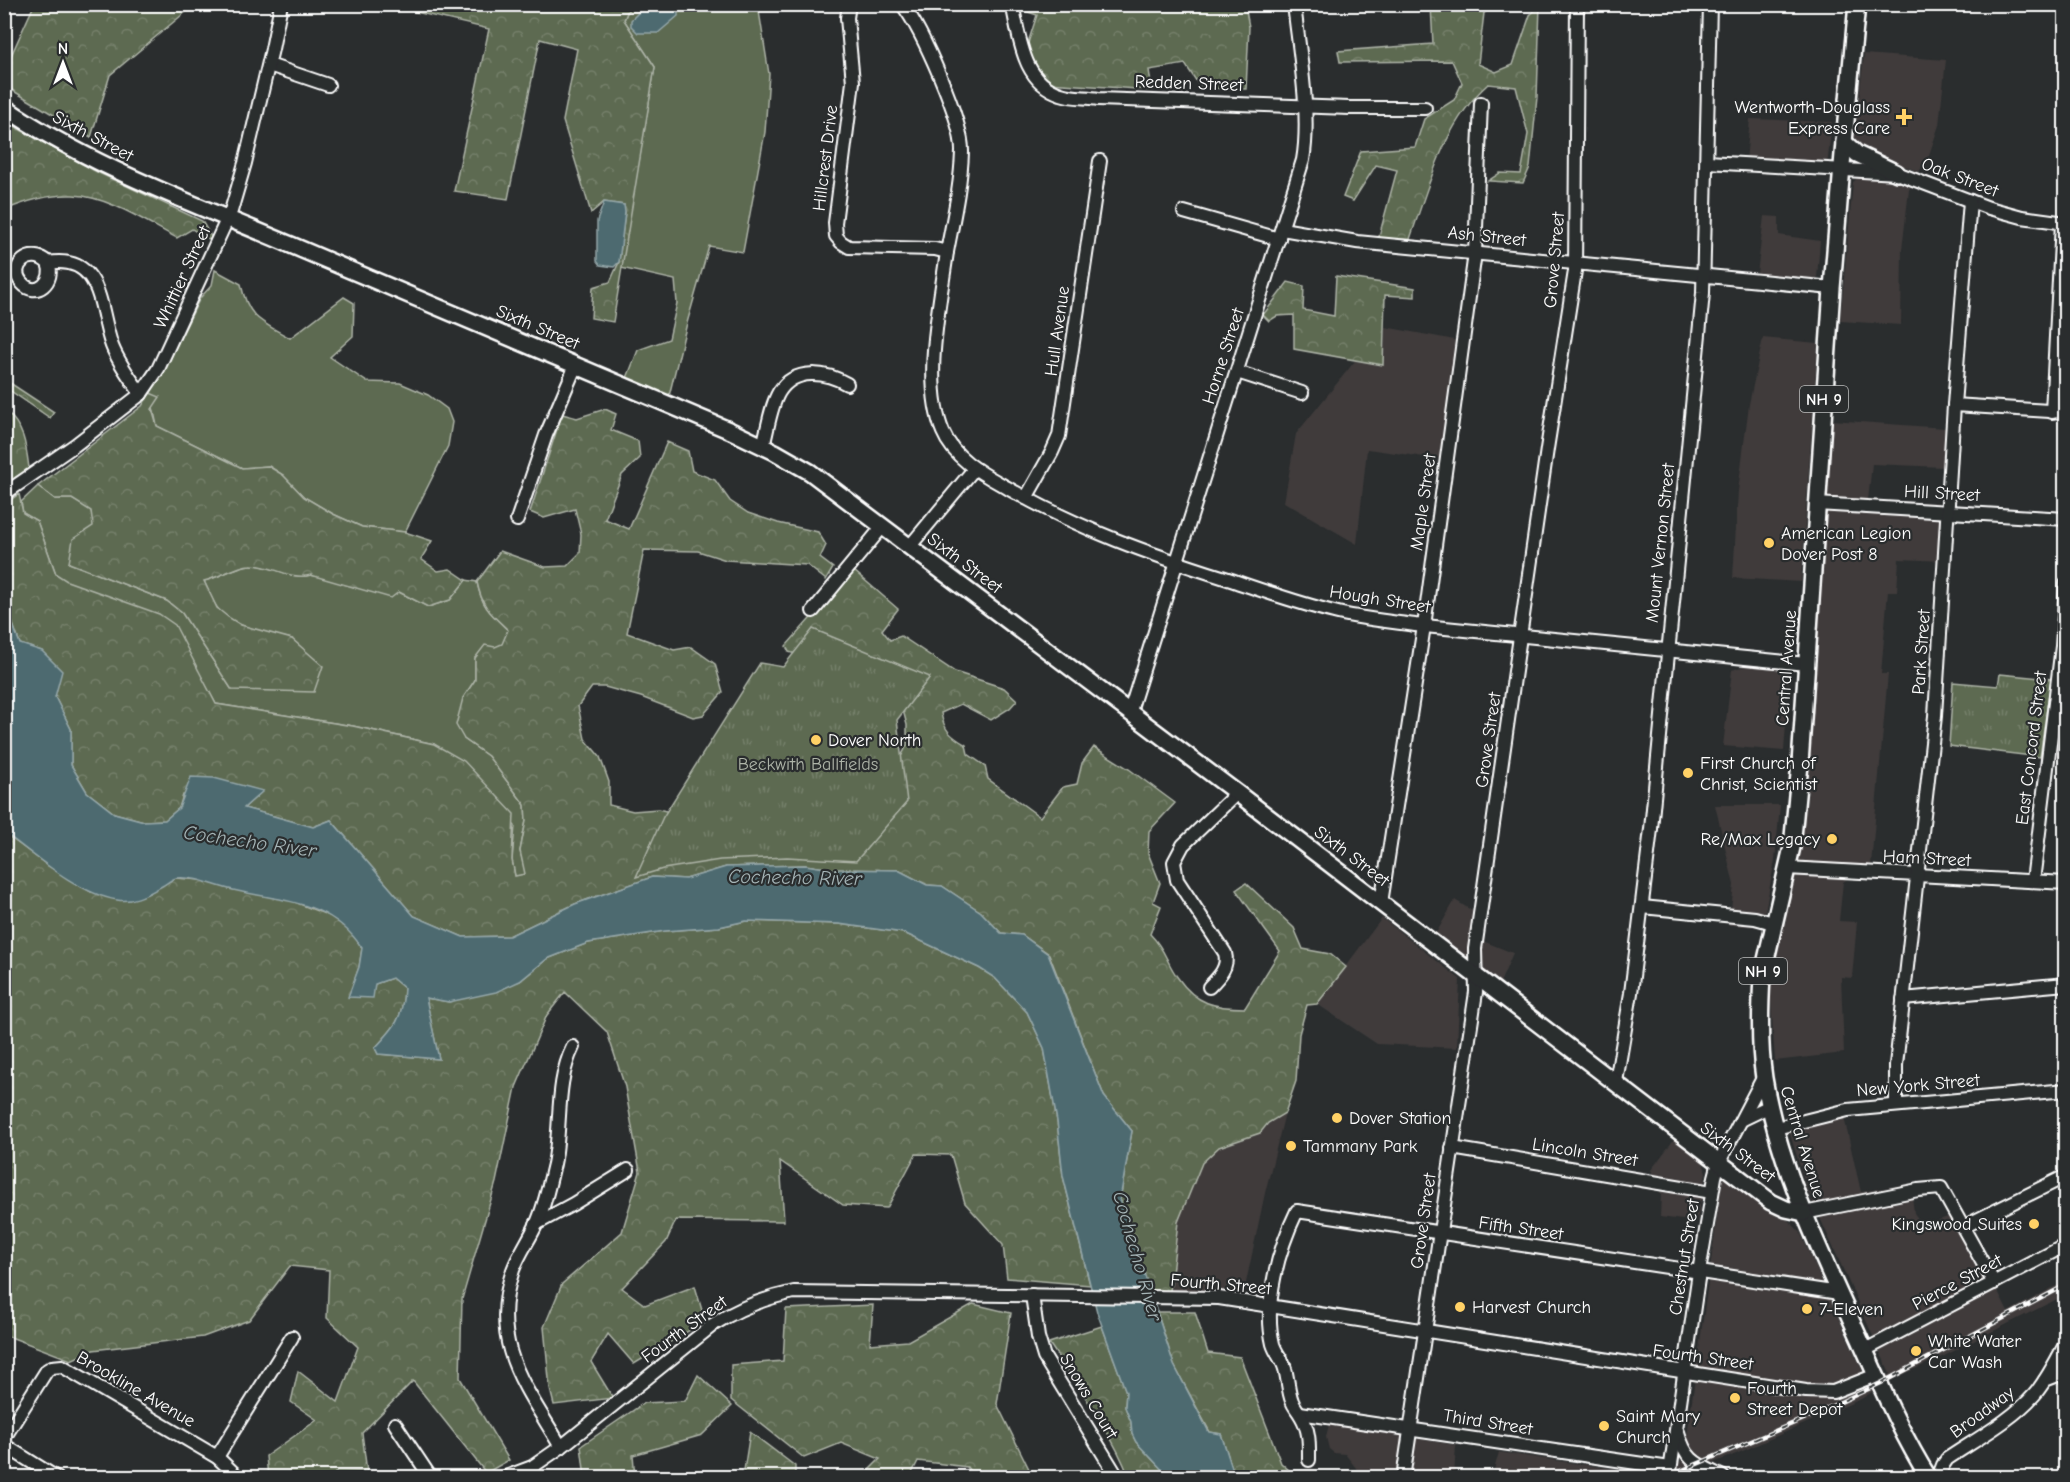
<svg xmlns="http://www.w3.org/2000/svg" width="2070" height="1482" viewBox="0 0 2070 1482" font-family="'Comic Neue',sans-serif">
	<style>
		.built { fill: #3f3b3b }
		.grass { fill: #5d6a51; stroke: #aeb4a8; stroke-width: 1.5 }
		.forest { fill: url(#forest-crowns); stroke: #aeb4a8; stroke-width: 1.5 }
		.park { fill: url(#park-tufts); stroke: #aeb4a8; stroke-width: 1.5 }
		.water { fill: #4d6b6f; stroke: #94a6a9; stroke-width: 1.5 }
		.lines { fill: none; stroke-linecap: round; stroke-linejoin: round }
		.minor-casing { stroke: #fff; stroke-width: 16 }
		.major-casing { stroke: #fff; stroke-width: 20 }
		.minor { stroke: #2a2d2e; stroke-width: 12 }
		.major { stroke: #2a2d2e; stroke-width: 15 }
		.rail-casing { stroke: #fff; stroke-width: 4.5 }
		.rail { stroke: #2a2d2e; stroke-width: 2; stroke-dasharray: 7; stroke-linecap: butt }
		.poi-dot { fill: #ffd166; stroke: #2a2d2e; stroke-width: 2 }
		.labels { text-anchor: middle; stroke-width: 4.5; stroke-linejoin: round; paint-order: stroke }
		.shield { fill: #2a2d2e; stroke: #bfc0c0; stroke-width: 1.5 }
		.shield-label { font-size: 16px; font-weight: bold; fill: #fff }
		.street-label { font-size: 18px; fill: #fff; stroke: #2a2d2e }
		.poi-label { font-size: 18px; fill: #fff; stroke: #2a2d2e; text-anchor: start }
		.park-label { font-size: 18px; fill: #aeb4a8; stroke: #2a2d2e }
		.water-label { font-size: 20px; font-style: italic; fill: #a6b5b7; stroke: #2a2d2e }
	</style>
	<defs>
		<pattern id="forest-crowns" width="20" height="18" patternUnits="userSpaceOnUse" patternTransform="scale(1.5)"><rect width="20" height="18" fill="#5d6a51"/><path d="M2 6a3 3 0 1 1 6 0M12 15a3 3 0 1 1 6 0" fill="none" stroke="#75806b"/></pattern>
		<pattern id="park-tufts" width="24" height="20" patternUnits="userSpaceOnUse" patternTransform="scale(1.5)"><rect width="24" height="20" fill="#5d6a51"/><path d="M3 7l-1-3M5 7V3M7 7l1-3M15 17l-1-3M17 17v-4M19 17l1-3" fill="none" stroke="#75806b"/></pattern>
	</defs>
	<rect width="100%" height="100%" fill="#2a2d2e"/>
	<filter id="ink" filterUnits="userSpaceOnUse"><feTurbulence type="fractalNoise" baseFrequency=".0167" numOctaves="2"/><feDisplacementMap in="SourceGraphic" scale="12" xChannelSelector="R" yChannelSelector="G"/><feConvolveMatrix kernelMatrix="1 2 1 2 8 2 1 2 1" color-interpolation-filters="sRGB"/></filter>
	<g filter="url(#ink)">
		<g class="built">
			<polygon points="1864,54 1946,60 1939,125 1929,155 1919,172 1858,148 1854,142"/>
			<polygon points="1750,119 1832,122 1826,176 1745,171"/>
			<polygon points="1859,177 1888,178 1912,184 1909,190 1902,250 1901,325 1840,321 1853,182"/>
			<polygon points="1764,216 1779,217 1779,235 1820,241 1817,279 1757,274"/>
			<polygon points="1385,327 1455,340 1439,459 1367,449 1357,544 1284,502 1296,434 1355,361 1383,365"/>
			<polygon points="1763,338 1818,343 1801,582 1733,578 1738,491 1749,404"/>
			<polygon points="1832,420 1945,428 1943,467 1872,464 1868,500 1938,503 1946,522 1944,561 1899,559 1897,591 1888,591 1881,674 1888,674 1871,865 1843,882 1839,921 1857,922 1852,978 1841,977 1844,1053 1775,1061 1770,989 1779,940 1786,920 1788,897 1807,802"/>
			<polygon points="1744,663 1789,668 1790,670 1784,751 1723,746 1732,670 1744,666"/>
			<polygon points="1715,805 1780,805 1775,860 1762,927 1729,925 1734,885"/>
			<polygon points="1455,900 1485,919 1483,941 1513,953 1499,985 1435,935"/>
			<polygon points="1382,918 1460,979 1457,1048 1377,1044 1317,1004"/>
			<polygon points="1841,1104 1861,1192 1908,1184 1912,1195 1914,1213 1923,1226 1950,1216 1985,1281 1996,1288 2008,1312 2065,1281 2065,1295 1944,1356 1895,1378 1861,1399 1729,1457 1674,1477 1643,1478 1695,1455 1687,1437 1722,1180 1726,1177 1789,1221 1800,1232 1868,1383 1890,1374 1807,1189 1785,1118"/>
			<polygon points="1285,1113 1265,1193 1243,1297 1170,1291 1178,1222 1202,1164 1219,1147 1260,1133 1268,1123"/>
			<polygon points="1675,1138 1703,1161 1706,1173 1697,1222 1660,1217 1661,1194 1651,1170"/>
			<polygon points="1329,1424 1456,1445 1454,1477 1363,1477 1345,1454 1334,1453 1329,1449 1326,1437"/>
			<polygon points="1499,1452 1628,1471 1641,1477 1492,1477"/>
		</g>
		<g class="grass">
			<polygon points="630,5 672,5 687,10 692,5 758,5 769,74 765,132 743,252 709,246 687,323 669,396 627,378 638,350 669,339 677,303 675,280 621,268 655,67 624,20"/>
			<path d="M215 270 241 284C248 319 262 322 290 338L344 297 354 303 353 336 330 357 367 382 400 383 428 395 447 409 452 422 448 446 405 532 362 527 333 514 304 497 283 475 269 466 242 468 157 426 150 393 166 367 200 298 212 285Z"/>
			<path d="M38 486 55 499H72L91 510 94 526 69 563 167 601 182 613 232 690 292 639C267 633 237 629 219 610 212 602 208 590 204 581 218 578 237 566 250 565 271 563 290 581 310 575L399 592 428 607 450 600 466 580 477 582C482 607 490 613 508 630L503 644 475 658V680L463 698 464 739 488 756 525 805 526 821 520 851 526 874 515 877 512 860 515 826 434 744 353 726 216 704 201 677 56 574 37 521 23 513 21 502Z"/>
		</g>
		<g class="forest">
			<polygon points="34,5 188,4 188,10 110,75 91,137 5,86 5,69"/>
			<polygon points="386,5 630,5 624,20 655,67 613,322 591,318 593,287 610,282 619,262 625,212 624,205 604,202 591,213 563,121 577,49 540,39 508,199 454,191 489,29"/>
			<polygon points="1018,5 1245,5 1249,27 1246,89 1201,88 1185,64 1149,70 1152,90 1048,83 1029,66 1027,46 1037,15 1019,9"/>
			<path d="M1431 5H1496L1484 13 1478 64 1496 72 1513 65 1530 15 1540 5 1537 97 1530 167 1523 183 1488 181 1500 173 1521 174 1528 134 1516 87 1488 84C1444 123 1429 185 1410 239L1378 240 1397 170 1376 165 1353 201 1343 197 1361 151 1415 147 1424 119 1454 100 1462 83 1452 61 1340 62 1338 51 1433 44Z"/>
			<path d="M5 119 19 129 97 172 202 221 214 242 192 229 177 238C146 222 110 197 73 195 50 194 26 201 5 210Z"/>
			<polygon points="1336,276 1415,288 1415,297 1385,295 1383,365 1294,349 1294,315 1277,316 1269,321 1263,315 1288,282 1304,286 1303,310 1334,316"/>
			<polygon points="4,379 54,412 50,418 5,387"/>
			<path d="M150 393 160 397 152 409 157 426 242 468 268 466 283 475 304 497 333 514 362 527 405 532 432 541 421 559 438 571 450 569 466 580 450 600 428 607 399 592 391 598 311 575C290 581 271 564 250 565 238 565 218 578 204 581L217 608 228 617 241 625 292 639 323 666 314 692 232 690 182 613 167 601 69 563 73 539 93 526 91 511 72 499H55L38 486 142 406Z"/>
			<path d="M605 409 616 414 611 430 638 441 640 458 622 475 605 519 629 529 667 442 688 451 692 471 715 480 730 501 748 513 778 523 818 532 826 545 820 558 833 568 826 580 807 565 726 560 698 551 644 550 627 633 674 650 691 647 715 664 723 692 703 715 693 717 641 697 605 687H592L578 706 585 739 600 757 609 782V805L633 811 658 809 691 817 862 833 907 745V725L903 710 814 659 789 652 786 646 853 570 898 609 882 630 890 640 901 636 955 672 1004 688 1017 700 1010 708 991 720 961 704 941 713C944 731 951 736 966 745L968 754 985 766 988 779 1040 817 1063 787 1077 784 1082 763 1094 747 1129 769 1175 803 1149 831 1148 853 1160 883 1153 902 1161 906 1150 934C1166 950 1166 962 1178 978 1196 1004 1215 1008 1245 1008L1280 951 1236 890 1246 883 1294 928 1303 949 1330 954 1346 967 1317 1004 1307 1005 1299 1034 1296 1081 1285 1113 1268 1123 1260 1133 1219 1147 1202 1163 1178 1222 1170 1291 1149 1290 1120 1199 1132 1131 1104 1096 1049 954 1022 935 1001 933 981 912 942 886 927 885 898 870 832 869 805 865 726 867 686 879 652 877 575 904 509 936 463 937 414 916 331 820 313 827 244 808 262 791 183 795 179 808 165 820 144 821 114 813 87 792 71 765V729L55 697 42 651 20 644 5 601V504L19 494 23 513 37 521 56 574 67 581 159 614 175 625 216 704 353 726 434 744 464 761 514 814 512 860 515 876 525 874 520 851 526 821 525 805 488 756 464 739 456 725 463 698 475 680V658L485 645 495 647 502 644 508 630C490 613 482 607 477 582L500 551 545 567 567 566 580 553 581 534 575 509 544 518 530 512 562 414 577 418Z"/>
			<path d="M5 410C24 427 26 444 29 468L5 484Z"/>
			<path d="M4 833 48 866 91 892 147 894 175 878 201 880 230 889 287 899 330 916 351 931 362 948 359 967 349 997 375 984 392 978 404 988C403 1019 395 1027 375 1048L378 1054 439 1059 426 998 449 1002 520 981 547 959 588 943 665 931 719 927 746 921 839 924 904 933 979 968 995 978 1027 1012 1044 1048 1057 1121 1063 1176 1090 1285 1007 1278 1003 1245 965 1203 951 1155 916 1154 887 1208 843 1205 780 1161 784 1221 676 1220 666 1242 622 1288 645 1305 695 1286 705 1321 634 1364 608 1334 591 1362 613 1398 554 1405 550 1389 544 1327 562 1284 622 1232 640 1172 625 1087 607 1032 565 992 547 1015 516 1087 496 1182 462 1299 460 1378 509 1460 486 1473 413 1381 362 1433 367 1472 335 1473V1477H268L266 1456 317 1420 291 1402 298 1371 338 1402 358 1347 327 1318 329 1270 290 1266 249 1320 203 1337 93 1350 71 1360 5 1335V1314L9 1309 4 1301Z"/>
			<polygon points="973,1304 1011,1313 997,1404 1033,1477 974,1477 967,1467 918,1461 910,1477 862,1477 880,1459 841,1443 804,1458 731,1400 731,1365 783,1361 786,1309 873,1305 870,1344 908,1341"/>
			<polygon points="1157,1312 1195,1312 1208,1353 1240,1357 1281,1463 1297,1477 1235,1477 1221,1434 1210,1432 1174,1365"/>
			<path d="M1102 1326 1126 1392 1125 1407 1131 1422 1132 1434 1136 1442 1169 1477H1129C1112 1432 1076 1384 1049 1343Z"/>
			<polygon points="698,1375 732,1406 702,1435 633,1455 635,1477 585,1477 581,1446 644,1403 685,1401"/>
			<polygon points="750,1432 795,1466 795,1477 743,1477"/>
		</g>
		<g class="park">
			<polygon points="813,629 930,677 897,720 907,802 856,861 787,857 720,860 663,869 636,877 663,817 760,663 783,667"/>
			<polygon points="2000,674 2051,679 2040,757 1949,746 1953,682 1998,686"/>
		</g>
		<g class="water">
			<polygon points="652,6 671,6 678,11 678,16 658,33 638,33 631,26 631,20 641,10"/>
			<polygon points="604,202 624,205 625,212 619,262 614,267 600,265 597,261 597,221"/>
			<path d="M4 601 20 644 42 651 62 671 55 697 71 729V765L87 792 114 813 144 821 165 820 179 808 191 777 214 778 263 791 244 808 313 827 331 820 414 916 463 937 509 936 575 904 652 877 686 879 726 867 805 865 832 869 898 870 927 885 942 886 981 912 1001 933 1022 935 1048 954 1104 1096 1132 1131 1120 1199 1174 1365 1209 1432 1221 1434 1235 1477H1169L1136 1442 1132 1434 1131 1422 1125 1407 1126 1392 1097 1312 1063 1176 1057 1121 1044 1048 1027 1012 995 978 979 968 904 933 839 924 746 921 719 927 665 931 588 943 547 959 520 981 496 992 449 1002 426 998 439 1059 378 1054 375 1048C395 1027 403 1019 404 988L392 978 375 984 373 998 348 997 359 967 362 948C329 898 280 902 229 889 212 885 194 876 176 878 172 879 167 883 164 885 149 893 135 903 117 900 77 893 37 857 5 833Z"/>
		</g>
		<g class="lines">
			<defs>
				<g id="minor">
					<path d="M849 4 847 18 853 82 835 223 836 236 841 242 849 247 935 249 947 252C953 220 961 185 962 152 963 121 922 30 902 4"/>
					<path d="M1012 4C1020 38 1022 82 1061 94 1072 98 1086 97 1098 99L1350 108H1425"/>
					<polyline points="269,65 328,85"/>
					<polyline points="1707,162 1897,173 1989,208 2022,217 2066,223"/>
					<polyline points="1184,212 1279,239"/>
					<polyline points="1282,229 1357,242 1832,288"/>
					<path d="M947 252C940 305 922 382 943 432 955 461 987 476 1011 490 1082 530 1149 554 1225 578 1261 590 1297 603 1334 612 1360 619 1388 621 1415 625L1806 664"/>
					<path d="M48 263C31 246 7 267 22 283 36 299 56 281 48 263 104 254 99 311 112 346 119 364 131 379 141 394"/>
					<polyline points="1237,372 1302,393"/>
					<polyline points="1954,405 2066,412"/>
					<polyline points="2052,412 2062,223"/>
					<path d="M763 446C768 429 770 407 779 392 795 367 826 372 847 384"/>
					<polyline points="4,494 75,445 141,394 158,369 231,211 245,163 272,49 281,4"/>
					<polyline points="1026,498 1052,452 1059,436 1100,161"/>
					<polyline points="1817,504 2066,519"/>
					<polyline points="517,520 546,435 576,365"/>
					<polyline points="910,546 974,469"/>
					<polyline points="813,611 883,526"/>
					<path d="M1130 711 1303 160C1311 115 1299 51 1294 4"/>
					<polyline points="1787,868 2066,883"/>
					<polyline points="2033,881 2062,646 2066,584"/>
					<polyline points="1381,903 1424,626 1475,253 1481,103"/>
					<polyline points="1642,907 1755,918 1773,923"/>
					<path d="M1209 987C1219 977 1229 967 1225 953L1177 880 1174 862 1183 845 1237 793"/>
					<polyline points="1903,999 2066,984"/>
					<polyline points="1616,1082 1631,993 1651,829 1703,293 1710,4"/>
					<polyline points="1896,1105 1896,1065 1935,716 1954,405 1970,201"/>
					<polyline points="1743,1119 1770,1106"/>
					<polyline points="1776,1128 1848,1110 2066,1090"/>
					<polyline points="1452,1148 1712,1192"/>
					<polyline points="1804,1213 1918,1190 1941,1188 1994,1283"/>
					<polyline points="536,1224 573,1204 628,1170"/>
					<polyline points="1963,1227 2066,1176"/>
					<polyline points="1032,1295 1038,1337 1044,1357 1118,1478"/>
					<polyline points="1865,1350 2066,1245"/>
					<polyline points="2045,1380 2066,1372"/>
					<polyline points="1300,1413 1670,1468"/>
					<polyline points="395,1424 431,1478"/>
					<path d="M1678 1432C1686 1462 1697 1464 1723 1477"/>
					<polyline points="4,1438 47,1370 52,1367 62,1366 217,1457 239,1478"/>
					<polyline points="4,1445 57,1478"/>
					<path d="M561 1447C526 1387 488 1344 513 1270 519 1254 529 1240 536 1225 545 1206 549 1184 554 1164 562 1125 555 1083 573 1047"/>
					<polyline points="217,1457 292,1337"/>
					<path d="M1309 1460C1309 1444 1310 1431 1301 1416 1298 1410 1294 1407 1292 1401 1288 1391 1288 1379 1285 1369 1283 1360 1276 1354 1273 1344 1263 1303 1279 1248 1297 1211L1839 1293"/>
					<path d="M503 1478 532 1467 561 1447 714 1324C739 1308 765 1298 794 1292L1219 1298 1806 1391 1833 1392 1876 1375"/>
					<polyline points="1403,1478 1476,992 1475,949 1547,449 1575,271 1577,4"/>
					<polyline points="1669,1478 1699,1272 1715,1177 1719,1162 1764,1076"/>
					<polyline points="1694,1478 1719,1476"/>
					<path d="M1938 1478 1943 1465 1947 1459C1975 1440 2012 1420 2034 1395 2047 1380 2056 1361 2066 1343"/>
				</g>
				<g id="major">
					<path d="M1857 4 1844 142 1832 288 1800 764 1792 847 1762 977C1760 1010 1759 1045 1764 1078 1778 1163 1817 1244 1852 1322 1876 1374 1898 1429 1929 1478"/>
					<path d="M4 107C93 168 193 203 291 245 438 307 585 368 731 431L775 452 810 472 1237 793 1771 1202 1786 1209 1804 1213"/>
					<polyline points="1844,142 1857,154 1897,173"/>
				</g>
			</defs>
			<use href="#minor" class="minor-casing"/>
			<use href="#major" class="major-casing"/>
			<use href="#minor" class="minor"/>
			<use href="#major" class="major"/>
			<defs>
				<polyline id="rail" points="1664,1478 1813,1415 1881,1383 2066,1285"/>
			</defs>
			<use href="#rail" class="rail-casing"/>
			<use href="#rail" class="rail"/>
		</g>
	</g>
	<g class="poi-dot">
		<path d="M1901 108h6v6h6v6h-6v6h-6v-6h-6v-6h6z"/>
		<circle cx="1769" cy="543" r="6"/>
		<circle cx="816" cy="740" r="6"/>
		<circle cx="1688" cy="773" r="6"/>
		<circle cx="1832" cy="839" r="6"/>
		<circle cx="1337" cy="1118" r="6"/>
		<circle cx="1291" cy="1146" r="6"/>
		<circle cx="2034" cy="1224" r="6"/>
		<circle cx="1460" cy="1307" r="6"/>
		<circle cx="1807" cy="1309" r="6"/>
		<circle cx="1916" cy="1351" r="6"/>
		<circle cx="1735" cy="1398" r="6"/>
		<circle cx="1604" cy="1426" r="6"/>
	</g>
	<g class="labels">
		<g class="shield">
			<rect x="1800" y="386" width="48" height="26" rx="4.5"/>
			<rect x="1739" y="958" width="48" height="26" rx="4.5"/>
		</g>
		<g class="shield-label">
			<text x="1824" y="405">NH 9</text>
			<text x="1763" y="977">NH 9</text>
		</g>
		<g class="street-label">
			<text transform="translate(1189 83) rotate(2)" y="6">Redden Street</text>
			<text transform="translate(93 136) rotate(28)" y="6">Sixth Street</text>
			<text transform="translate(825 158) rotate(-83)" y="6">Hillcrest Drive</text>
			<text transform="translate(1960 177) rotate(21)" y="6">Oak Street</text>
			<text transform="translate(1487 236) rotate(6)" y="6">Ash Street</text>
			<text transform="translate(1554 260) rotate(-85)" y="6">Grove Street</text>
			<text transform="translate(182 277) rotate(-65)" y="6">Whittier Street</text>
			<text transform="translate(538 327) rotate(23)" y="6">Sixth Street</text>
			<text transform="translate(1057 331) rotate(-82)" y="6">Hull Avenue</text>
			<text transform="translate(1223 356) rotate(-72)" y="6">Horne Street</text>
			<text transform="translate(1942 493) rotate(3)" y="6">Hill Street</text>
			<text transform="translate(1423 502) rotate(-82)" y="6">Maple Street</text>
			<text transform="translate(1660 543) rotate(-84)" y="6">Mount Vernon Street</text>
			<text transform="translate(965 563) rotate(37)" y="6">Sixth Street</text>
			<text transform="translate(1380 599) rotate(9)" y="6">Hough Street</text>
			<text transform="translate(1921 652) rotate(-86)" y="6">Park Street</text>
			<text transform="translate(1786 668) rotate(-86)" y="6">Central Avenue</text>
			<text transform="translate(1488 740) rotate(-82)" y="6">Grove Street</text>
			<text transform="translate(2031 748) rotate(-83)" y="6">East Concord Street</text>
			<text transform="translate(1352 856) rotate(37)" y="6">Sixth Street</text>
			<text transform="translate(1927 858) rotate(3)" y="6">Ham Street</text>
			<text transform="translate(1918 1085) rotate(-5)" y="6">New York Street</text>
			<text transform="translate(1803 1142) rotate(73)" y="6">Central Avenue</text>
			<text transform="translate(1585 1152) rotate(9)" y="6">Lincoln Street</text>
			<text transform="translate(1738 1152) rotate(37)" y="6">Sixth Street</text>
			<text transform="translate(1423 1221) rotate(-82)" y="6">Grove Street</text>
			<text transform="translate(1521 1228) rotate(8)" y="6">Fifth Street</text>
			<text transform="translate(1684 1257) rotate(-81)" y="6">Chestnut Street</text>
			<text transform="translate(1957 1282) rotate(-28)" y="6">Pierce Street</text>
			<text transform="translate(1221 1284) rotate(5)" y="6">Fourth Street</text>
			<text transform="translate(684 1329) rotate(-36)" y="6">Fourth Street</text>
			<text transform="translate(1703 1357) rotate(8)" y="6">Fourth Street</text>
			<text transform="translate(136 1389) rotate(30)" y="6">Brookline Avenue</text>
			<text transform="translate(1089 1396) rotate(59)" y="6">Snows Court</text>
			<text transform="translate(1982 1412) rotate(-36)" y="6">Broadway</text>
			<text transform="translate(1488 1422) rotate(9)" y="6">Third Street</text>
		</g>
		<g class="poi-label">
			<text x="1890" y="113" text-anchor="end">Wentworth-Douglass<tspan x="1890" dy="21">Express Care</tspan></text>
			<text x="1781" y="539">American Legion<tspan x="1781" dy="21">Dover Post 8</tspan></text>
			<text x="828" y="746">Dover North</text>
			<text x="1700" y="769">First Church of<tspan x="1700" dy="21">Christ, Scientist</tspan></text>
			<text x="1820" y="845" text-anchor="end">Re/Max Legacy</text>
			<text x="1349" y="1124">Dover Station</text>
			<text x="1303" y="1152">Tammany Park</text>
			<text x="2022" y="1230" text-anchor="end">Kingswood Suites</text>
			<text x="1472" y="1313">Harvest Church</text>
			<text x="1819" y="1315">7-Eleven</text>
			<text x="1928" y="1347">White Water<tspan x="1928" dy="21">Car Wash</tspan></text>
			<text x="1747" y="1394">Fourth<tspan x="1747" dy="21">Street Depot</tspan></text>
			<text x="1616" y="1422">Saint Mary<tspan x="1616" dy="21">Church</tspan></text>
		</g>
		<g class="park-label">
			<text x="808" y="770">Beckwith Ballfields</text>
		</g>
		<g class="water-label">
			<text transform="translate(250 841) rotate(8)" y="7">Cochecho River</text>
			<text transform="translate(795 877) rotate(1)" y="7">Cochecho River</text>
			<text transform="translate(1138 1256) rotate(74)" y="7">Cochecho River</text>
		</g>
	</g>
	<rect width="2070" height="1482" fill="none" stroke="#2a2d2e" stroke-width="24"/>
	<rect x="12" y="12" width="2046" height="1458" fill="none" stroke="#fff" stroke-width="2" filter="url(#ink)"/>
	<g transform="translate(63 63)" stroke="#2a2d2e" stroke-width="4.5" paint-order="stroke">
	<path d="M0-4.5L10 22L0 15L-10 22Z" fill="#ffffff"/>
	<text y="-9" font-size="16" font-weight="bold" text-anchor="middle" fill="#ffffff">N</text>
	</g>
</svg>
